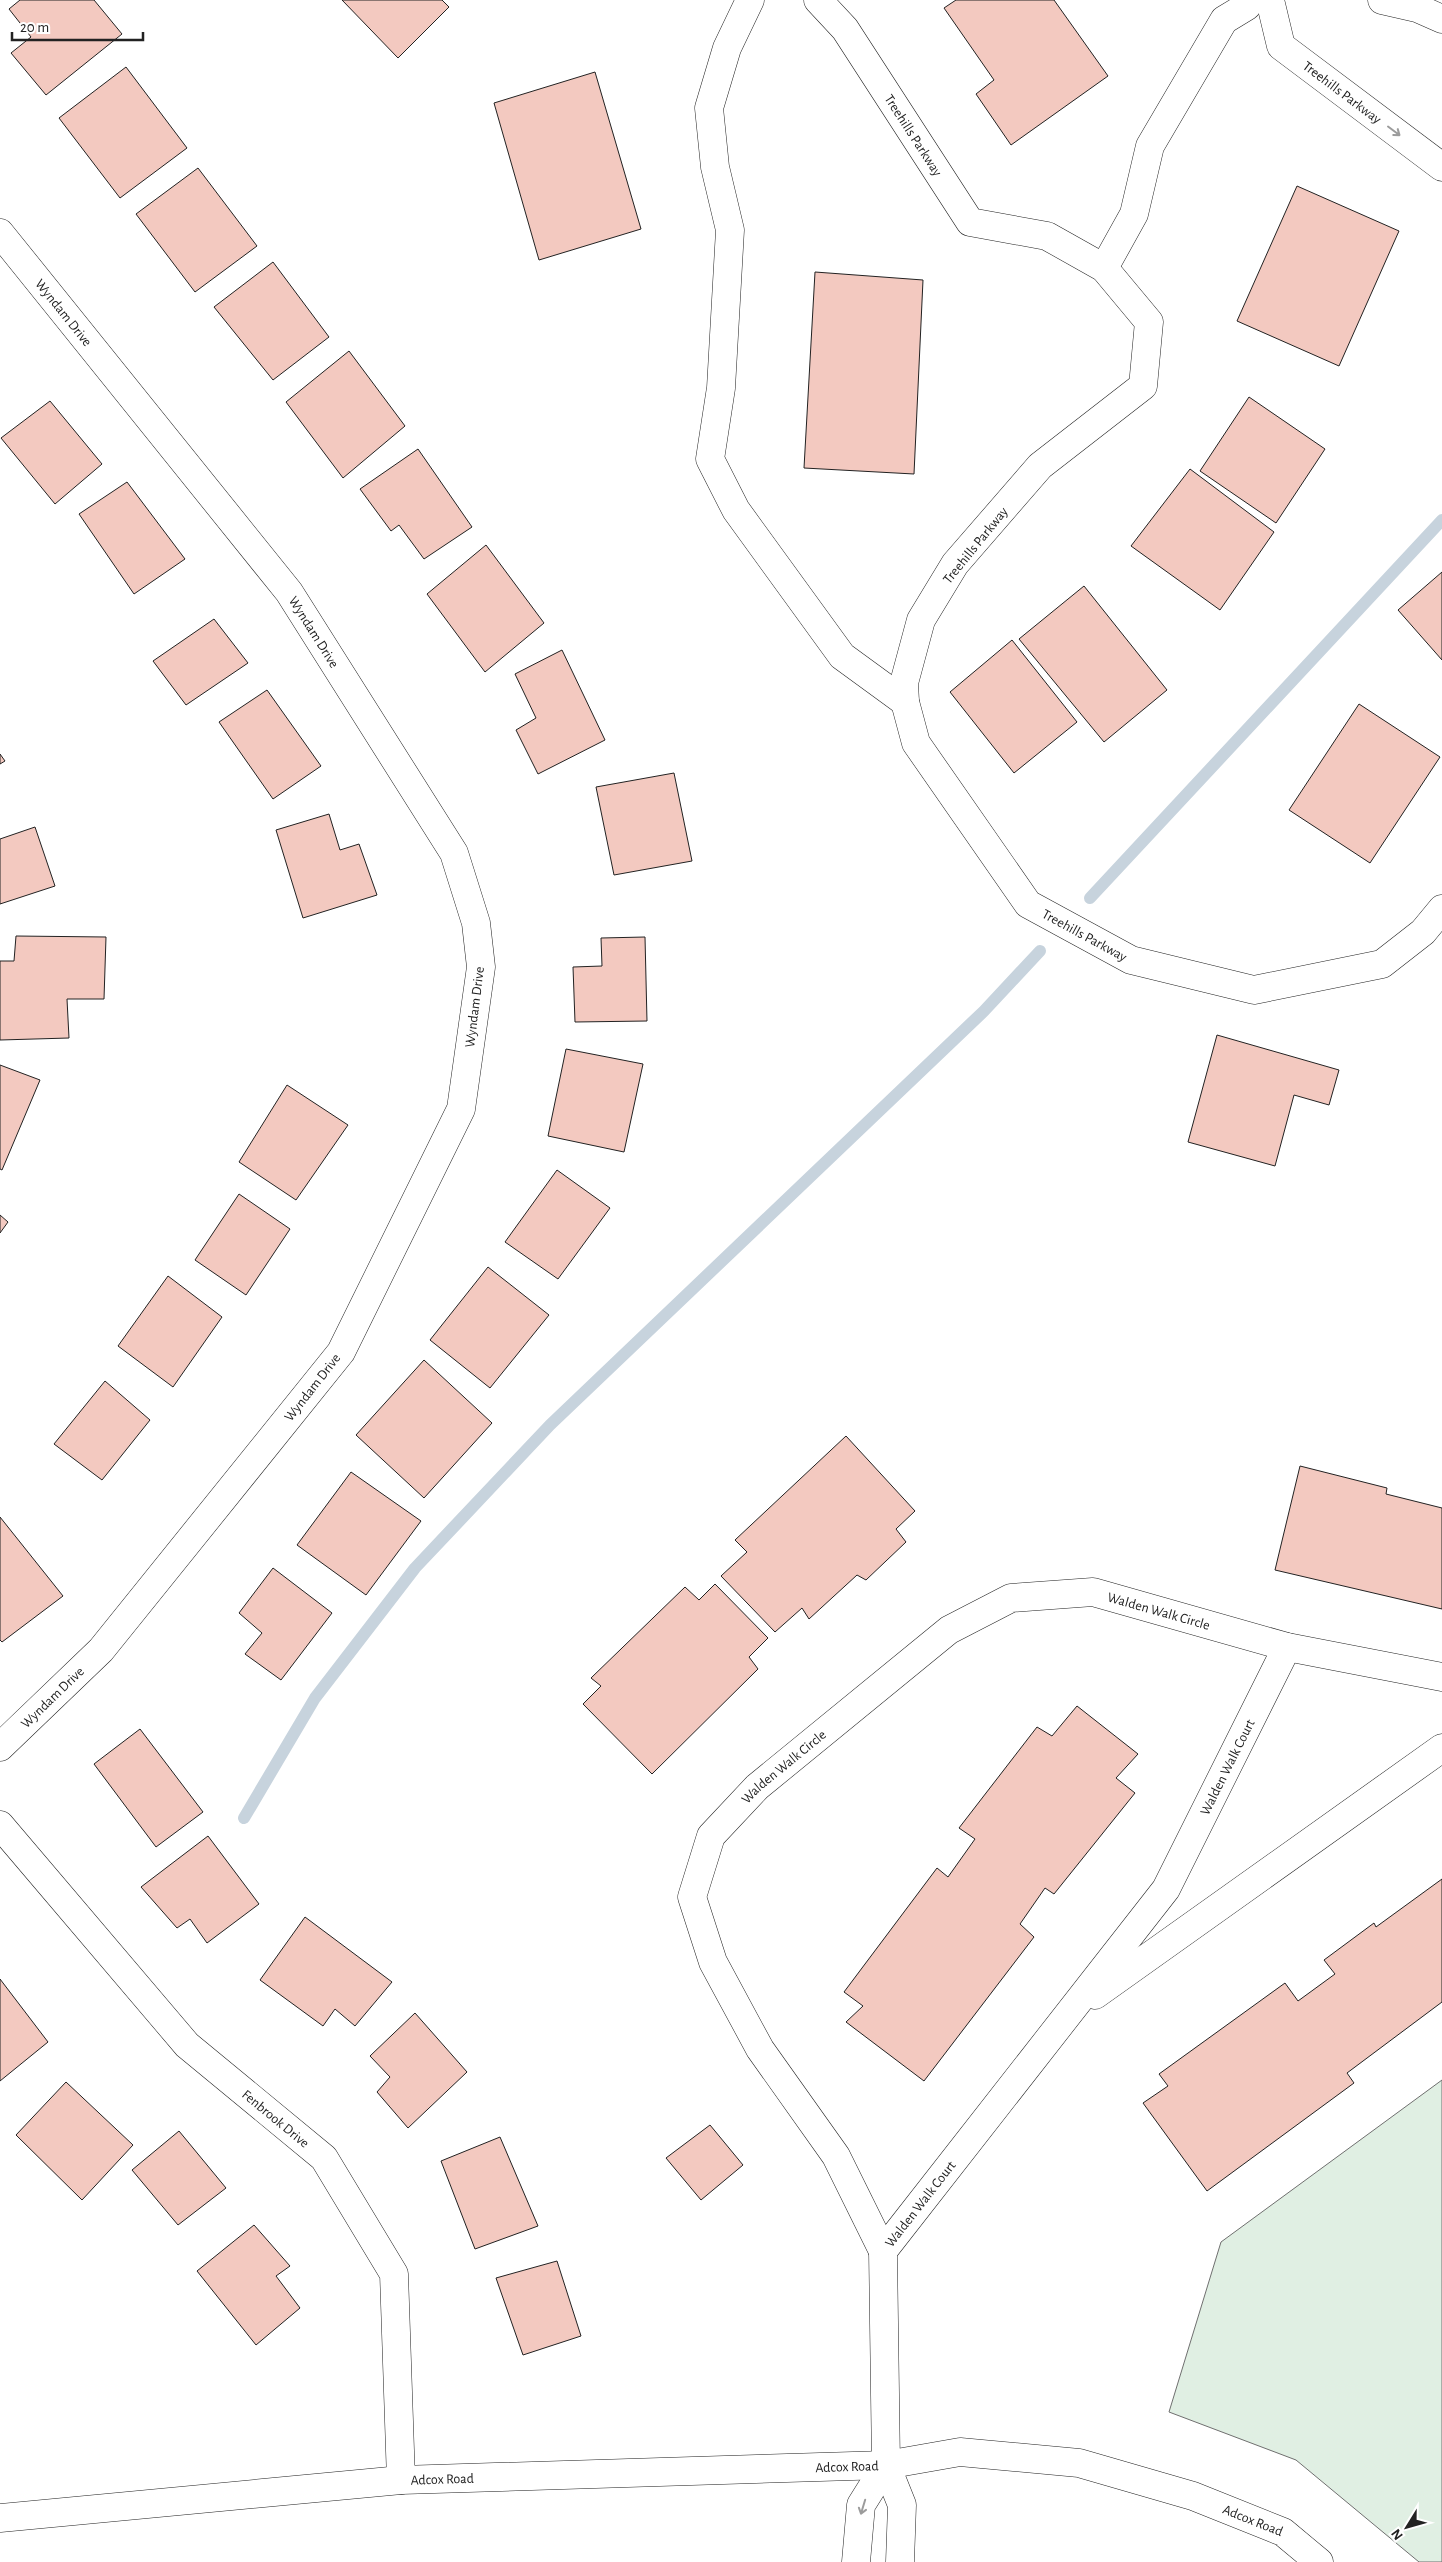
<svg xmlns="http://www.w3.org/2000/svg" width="1442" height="2562" viewBox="0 0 1442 2562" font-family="'Alegreya Sans',sans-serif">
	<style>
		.green { fill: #e0efe3; stroke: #6f6f6f }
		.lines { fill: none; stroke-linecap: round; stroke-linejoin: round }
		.stream { stroke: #c7d3dd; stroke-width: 12 }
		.building { fill: #f3c9c0; stroke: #222 }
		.street-casing { stroke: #222; stroke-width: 29 }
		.street { stroke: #fff; stroke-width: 28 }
		.oneway { stroke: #9c9c9c }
		.labels { text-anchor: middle; stroke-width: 4; stroke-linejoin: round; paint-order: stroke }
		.street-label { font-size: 14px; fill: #222; stroke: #fff }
	</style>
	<rect width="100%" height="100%" fill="#fff"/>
	<polygon class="green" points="1442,2080 1442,2562 1419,2562 1296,2460 1169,2412 1221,2242"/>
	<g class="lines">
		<g class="stream">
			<polyline points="1090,898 1442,520"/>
			<polyline points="244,1818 315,1698 415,1568 550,1425 984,1011 1040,951"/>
		</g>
	</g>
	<g class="building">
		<polygon points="20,0 94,0 122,34 46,95 11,53 31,37 9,9"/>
		<polygon points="342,0 442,0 449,7 398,58"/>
		<polygon points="956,0 1054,0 1108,76 1011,145 976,94 994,80 944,8"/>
		<polygon points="126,67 187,148 120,198 59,118"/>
		<polygon points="595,72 641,229 539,260 494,103"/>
		<polygon points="198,168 257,246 195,292 136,214"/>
		<polygon points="1297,186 1399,231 1339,366 1237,321"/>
		<polygon points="273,262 329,337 273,380 214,307"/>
		<polygon points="815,272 923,280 914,474 804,468"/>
		<polygon points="349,351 405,426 343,478 286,402"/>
		<polygon points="1249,397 1325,449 1276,523 1200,471"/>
		<polygon points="50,401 102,464 55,504 1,438"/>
		<polygon points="418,449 472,527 424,559 399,525 391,531 360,489"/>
		<polygon points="1190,469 1274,532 1220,610 1131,546"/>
		<polygon points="127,482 185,559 134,594 79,514"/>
		<polygon points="486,545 544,623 485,672 427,594"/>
		<polygon points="1442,572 1442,660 1398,610"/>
		<polygon points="1084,586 1167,690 1104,742 1019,639"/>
		<polygon points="214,619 248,663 186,705 153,661"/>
		<polygon points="1012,640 1077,722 1014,773 950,692"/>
		<polygon points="562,650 605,740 538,774 516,730 536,718 515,674"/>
		<polygon points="267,690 321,766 273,799 219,722"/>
		<polygon points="1359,704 1440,757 1370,863 1289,810"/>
		<polygon points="0,754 5,761 0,764"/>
		<polygon points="674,773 692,861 614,875 596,787"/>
		<polygon points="329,814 340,850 359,844 377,895 303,918 276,830"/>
		<polygon points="35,827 55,886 0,904 0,839"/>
		<polygon points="16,936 106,937 104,999 67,999 69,1038 0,1040 0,961 14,961"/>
		<polygon points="645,937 647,1021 575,1022 573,967 602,966 601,938"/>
		<polygon points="1217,1035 1339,1070 1329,1105 1294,1095 1275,1166 1188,1142"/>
		<polygon points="566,1049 643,1064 624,1152 548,1136"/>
		<polygon points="0,1065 40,1080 2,1170 0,1169"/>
		<polygon points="287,1085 348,1125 296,1200 239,1162"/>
		<polygon points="557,1170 610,1208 558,1279 505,1242"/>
		<polygon points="239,1194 290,1229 246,1295 195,1260"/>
		<polygon points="0,1215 8,1222 0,1233"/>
		<polygon points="488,1267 549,1315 490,1388 430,1340"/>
		<polygon points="168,1276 222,1317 173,1387 118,1346"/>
		<polygon points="424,1360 492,1423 424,1498 356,1435"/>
		<polygon points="105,1381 150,1420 102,1480 54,1444"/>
		<polygon points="846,1436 915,1511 896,1529 906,1542 866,1580 857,1575 809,1619 802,1608 775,1632 721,1576 747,1552 735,1540"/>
		<polygon points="1300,1466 1387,1488 1386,1494 1442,1508 1442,1609 1275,1570"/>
		<polygon points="351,1472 421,1521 366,1595 297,1545"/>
		<polygon points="0,1517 63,1596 2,1642 0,1640"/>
		<polygon points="273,1568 332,1613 281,1680 245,1654 262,1633 239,1613"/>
		<polygon points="715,1584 768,1638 749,1657 758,1669 652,1774 583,1704 601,1686 591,1678 685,1587 699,1600"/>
		<polygon points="1077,1706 1138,1754 1116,1778 1135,1793 1054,1894 1045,1888 1020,1924 1034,1937 924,2081 846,2022 863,2006 844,1992 937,1868 948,1877 975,1839 959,1828 1037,1727 1052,1736"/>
		<polygon points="140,1729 203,1812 156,1847 94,1764"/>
		<polygon points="208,1836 259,1904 207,1943 190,1919 177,1928 141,1887"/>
		<polygon points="1442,1879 1442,2002 1347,2073 1354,2083 1207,2191 1143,2103 1168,2086 1159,2074 1285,1983 1298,2001 1335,1974 1324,1960 1374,1923 1376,1927"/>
		<polygon points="305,1917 392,1982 355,2026 335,2009 323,2026 260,1980"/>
		<polygon points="0,1979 48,2042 0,2081"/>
		<polygon points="415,2013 467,2072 408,2128 377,2092 390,2077 370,2056"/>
		<polygon points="66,2082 133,2145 82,2200 16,2135"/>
		<polygon points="710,2125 743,2165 701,2200 666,2158"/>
		<polygon points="179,2131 226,2188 178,2225 132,2170"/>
		<polygon points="500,2137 538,2226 475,2249 441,2161"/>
		<polygon points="254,2225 290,2266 276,2276 300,2308 256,2345 197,2271"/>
		<polygon points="557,2261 581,2336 523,2355 496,2278"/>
	</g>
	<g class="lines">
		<defs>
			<g id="street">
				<polyline points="750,0 727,48 709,108 715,167 730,230 721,388 710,459 736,510 842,656 905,702"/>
				<path id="s1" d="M818 0 845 29 970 222 1047 236 1104 268 1149 322 1143 386 1040 466 955 564 921 620 904 683 905 702 916 743 1028 904 1131 960 1254 990 1382 964 1423 932 1442 909"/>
				<path id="s2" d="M1270 0 1281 46 1442 167"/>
				<polyline points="1382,0 1417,8 1442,19"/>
				<path id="s3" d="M0 233 289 592 454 853 476 923 481 967 461 1109 341 1352 101 1650 0 1747"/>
				<polyline points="1104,268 1134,214 1150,146 1224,20 1247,6 1250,0"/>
				<path id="s4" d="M0 1825 187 2045 324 2158 394 2274 401 2480"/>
				<polyline points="1095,1995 1442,1748"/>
				<path id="s5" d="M883 2251 836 2156 760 2049 713 1962 692 1897 711 1836 757 1787 949 1630 1011 1598 1093 1592 1287 1647 1442 1677"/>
				<path id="s6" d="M0 2518 401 2480 886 2465 960 2452 1079 2463 1193 2496 1283 2532 1319 2562"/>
				<polyline points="856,2562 861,2505 886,2465"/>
				<path id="s7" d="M900 2562 902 2505 886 2465 883 2251 1166 1889 1287 1647"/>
			</g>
		</defs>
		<use href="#street" class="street-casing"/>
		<use href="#street" class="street"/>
	</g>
	<defs><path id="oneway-shaft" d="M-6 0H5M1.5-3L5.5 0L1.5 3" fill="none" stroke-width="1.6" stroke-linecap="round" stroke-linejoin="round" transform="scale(1.25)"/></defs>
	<g class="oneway">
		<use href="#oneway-shaft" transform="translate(1394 131) rotate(37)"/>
		<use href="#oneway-shaft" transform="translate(863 2507) rotate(107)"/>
	</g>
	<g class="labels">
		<g class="street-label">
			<text dy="5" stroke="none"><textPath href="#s2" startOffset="124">Treehills Parkway</textPath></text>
			<text dy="5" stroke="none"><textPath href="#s1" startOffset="166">Treehills Parkway</textPath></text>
			<text dy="5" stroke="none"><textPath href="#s3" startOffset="102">Wyndam Drive</textPath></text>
			<text transform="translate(975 545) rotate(-51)" y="5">Treehills Parkway</text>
			<text dy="5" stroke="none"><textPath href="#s3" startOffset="508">Wyndam Drive</textPath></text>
			<text dy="5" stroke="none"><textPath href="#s1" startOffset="1261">Treehills Parkway</textPath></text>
			<text transform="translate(474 1007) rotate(-83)" y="5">Wyndam Drive</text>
			<text transform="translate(312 1387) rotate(-52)" y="5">Wyndam Drive</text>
			<text dy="5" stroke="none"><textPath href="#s5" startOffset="1004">Walden Walk Circle</textPath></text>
			<text transform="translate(52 1697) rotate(-44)" y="5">Wyndam Drive</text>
			<text dy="5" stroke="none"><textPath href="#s5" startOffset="569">Walden Walk Circle</textPath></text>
			<text dy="5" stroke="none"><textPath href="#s7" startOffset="910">Walden Walk Court</textPath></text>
			<text dy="5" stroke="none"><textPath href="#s4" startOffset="404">Fenbrook Drive</textPath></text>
			<text dy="5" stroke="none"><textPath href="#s7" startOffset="374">Walden Walk Court</textPath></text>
			<text dy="5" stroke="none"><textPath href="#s6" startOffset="849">Adcox Road</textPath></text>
			<text dy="5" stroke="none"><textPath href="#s6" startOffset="444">Adcox Road</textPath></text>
			<text dy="5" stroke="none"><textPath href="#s6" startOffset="1266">Adcox Road</textPath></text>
		</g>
	</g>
	<g transform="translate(1407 2527) rotate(233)" stroke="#ffffff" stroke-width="4" paint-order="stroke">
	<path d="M0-4L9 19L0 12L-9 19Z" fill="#222222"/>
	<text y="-8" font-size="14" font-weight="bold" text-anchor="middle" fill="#222222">N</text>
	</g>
	<path d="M12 32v8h131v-8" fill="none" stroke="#222222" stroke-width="2.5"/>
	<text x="20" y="32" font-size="15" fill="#222222" stroke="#ffffff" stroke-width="4" paint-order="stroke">20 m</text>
</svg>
